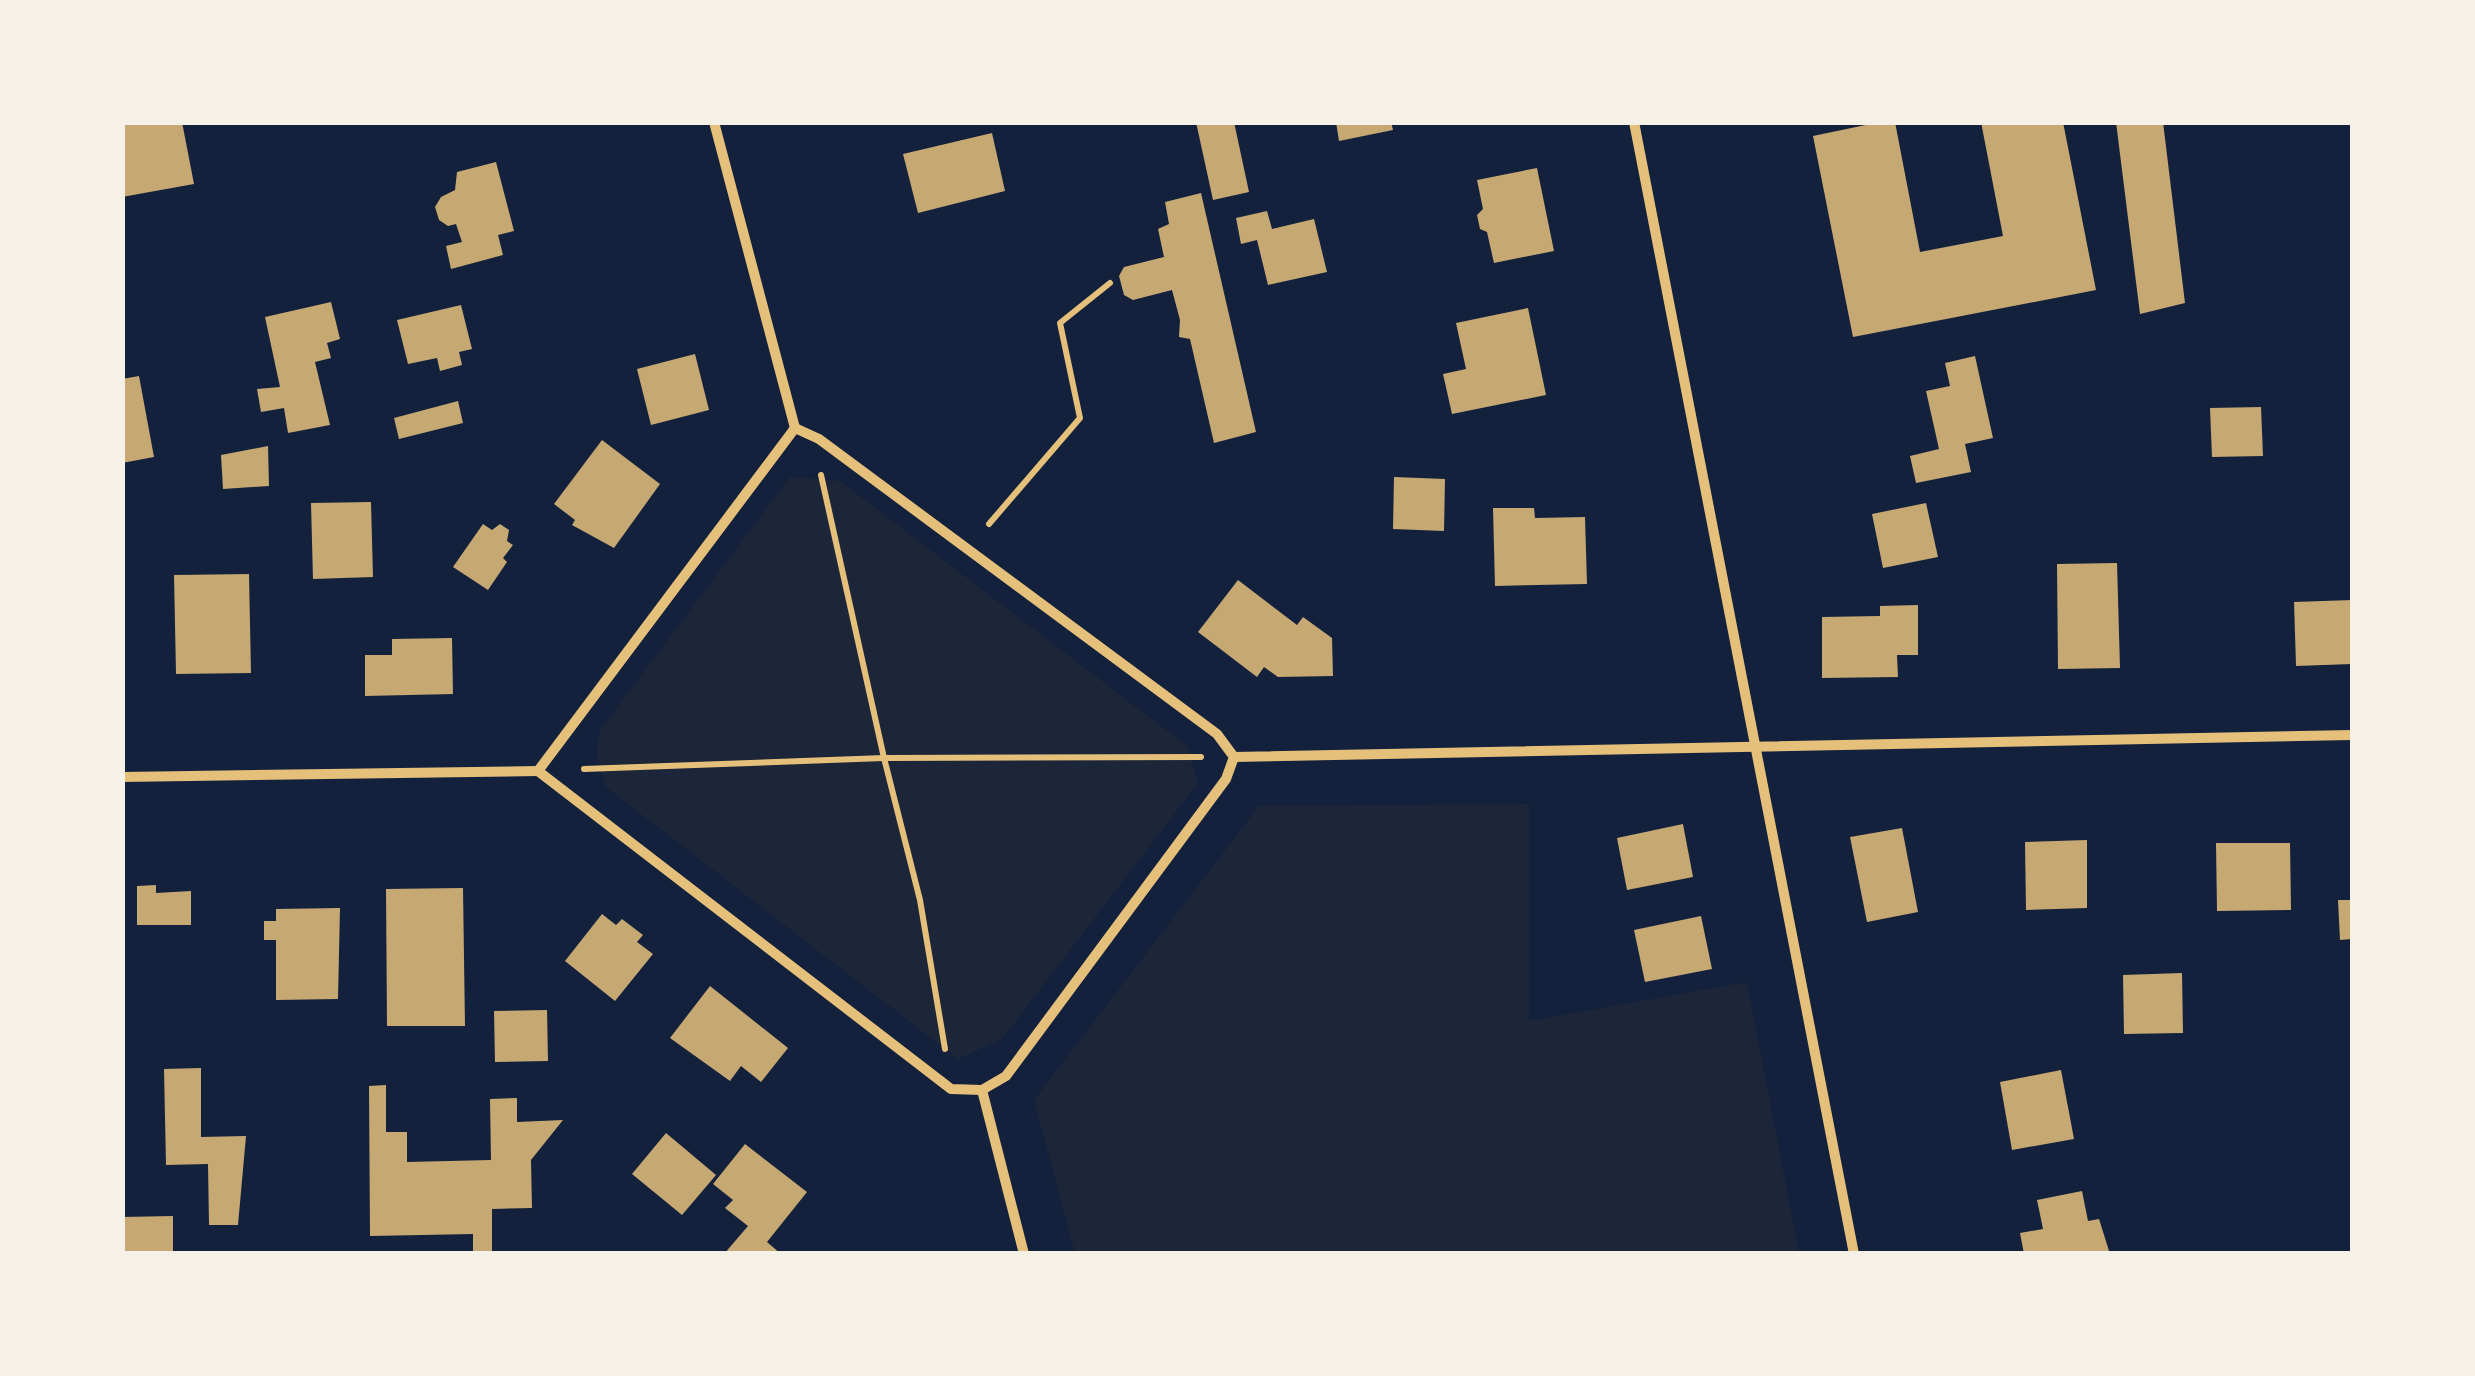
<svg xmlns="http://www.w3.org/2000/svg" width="2475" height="1376" viewBox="0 0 2475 1376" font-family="'Asap Condensed',sans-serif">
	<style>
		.green { fill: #1d2539 }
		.building { fill: #c6a872 }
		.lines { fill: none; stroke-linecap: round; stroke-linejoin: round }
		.path { stroke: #e5c07b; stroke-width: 6 }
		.minor { stroke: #e5c07b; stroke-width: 10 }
	</style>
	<rect width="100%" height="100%" fill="#14213d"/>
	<g class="green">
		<polygon points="790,477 840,481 1187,746 1198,783 1002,1039 958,1059 606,787 596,752 601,729"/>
		<polygon points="1529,804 1529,1021 1747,982 1799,1253 1075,1253 1034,1100 1259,806"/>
	</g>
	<g class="building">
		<polygon points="122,122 182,122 194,184 122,197"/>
		<polygon points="1196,122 1234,122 1249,192 1213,200"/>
		<polygon points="1336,122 1391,122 1393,130 1339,141"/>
		<polygon points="1880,122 1895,122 1920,252 2003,236 1981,122 2063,122 2096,290 1853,337 1813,136"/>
		<polygon points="2116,122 2163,122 2185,303 2140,314"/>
		<polygon points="992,133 1005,191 918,213 903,154"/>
		<polygon points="496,162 514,231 498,235 503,255 451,269 446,246 462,242 456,224 448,226 439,220 435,207 441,197 455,190 457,172"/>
		<polygon points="1537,168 1554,251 1494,263 1487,232 1480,229 1477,215 1483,209 1477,180"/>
		<polygon points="1201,193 1256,432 1214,443 1190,339 1179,337 1180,320 1172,290 1133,300 1124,295 1119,276 1124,267 1164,257 1158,229 1169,224 1165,202"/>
		<polygon points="1267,211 1272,229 1314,219 1327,272 1268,285 1257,240 1241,244 1236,218"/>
		<polygon points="331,302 340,339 327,343 331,358 315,362 330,425 288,433 284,408 261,412 257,389 280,387 265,317"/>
		<polygon points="461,305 472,349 459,352 462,365 440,371 437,358 408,364 397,320"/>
		<polygon points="1528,308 1546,395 1452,414 1443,374 1466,369 1456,323"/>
		<polygon points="695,354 709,410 651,425 637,369"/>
		<polygon points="1975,356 1993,438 1965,444 1971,472 1916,483 1910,456 1939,449 1926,391 1950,386 1945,363"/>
		<polygon points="139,376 154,457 122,463 122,379"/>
		<polygon points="458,401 463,423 399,439 394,418"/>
		<polygon points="2261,407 2263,456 2212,457 2210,408"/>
		<polygon points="602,440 660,484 614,548 572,525 575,520 554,504"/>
		<polygon points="268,446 269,486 223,489 221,455"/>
		<polygon points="1394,477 1445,479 1444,531 1393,529"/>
		<polygon points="371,502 373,577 313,579 311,503"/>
		<polygon points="1926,503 1938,557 1883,568 1872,514"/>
		<polygon points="1493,508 1534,508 1535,518 1585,517 1587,584 1495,586"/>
		<polygon points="483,524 492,530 500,524 509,530 507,541 513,545 503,558 507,562 488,590 453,567"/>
		<polygon points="2117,563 2120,668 2058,669 2057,564"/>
		<polygon points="249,574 251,673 176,674 174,575"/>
		<polygon points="1238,580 1297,625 1303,617 1332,638 1333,676 1278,677 1264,667 1257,677 1198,632"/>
		<polygon points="2352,600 2352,664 2296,666 2294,602"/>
		<polygon points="1918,605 1918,655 1897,655 1898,677 1822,678 1822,617 1880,616 1880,606"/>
		<polygon points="452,638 453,694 365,696 365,655 392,655 392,639"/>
		<polygon points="1683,824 1693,877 1627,890 1617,838"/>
		<polygon points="1902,828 1918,912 1867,922 1850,837"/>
		<polygon points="2087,840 2087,908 2026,910 2025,842"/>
		<polygon points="2216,843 2290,843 2291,910 2217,911"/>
		<polygon points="156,885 156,893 191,891 191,925 137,925 137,886"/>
		<polygon points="463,888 465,1026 387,1026 386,889"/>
		<polygon points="2338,900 2352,900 2352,939 2340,940"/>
		<polygon points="340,908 338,999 276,1000 276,940 264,940 264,921 276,921 276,909"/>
		<polygon points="602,914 616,925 622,919 643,935 637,942 653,954 615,1001 565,961"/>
		<polygon points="1701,916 1712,969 1645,982 1634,930"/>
		<polygon points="2182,973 2183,1033 2124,1034 2123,975"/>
		<polygon points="710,986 788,1048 761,1082 741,1066 730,1081 670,1038"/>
		<polygon points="547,1010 548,1061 495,1062 494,1011"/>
		<polygon points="201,1068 201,1137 246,1136 238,1225 209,1225 208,1164 166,1165 164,1069"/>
		<polygon points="2061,1070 2074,1139 2012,1150 2000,1082"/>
		<polygon points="386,1085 386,1132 407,1132 407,1162 491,1160 490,1099 517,1098 517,1122 563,1120 531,1160 532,1208 492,1209 492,1254 473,1254 473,1234 370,1236 369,1086"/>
		<polygon points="666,1133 716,1175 682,1215 632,1174"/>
		<polygon points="745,1144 807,1192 767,1242 781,1254 724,1254 748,1226 725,1208 733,1200 713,1184"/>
		<polygon points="2082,1191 2088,1221 2099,1219 2110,1254 2024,1254 2020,1233 2043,1229 2037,1200"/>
		<polygon points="173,1216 173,1254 122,1254 122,1217"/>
	</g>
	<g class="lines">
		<g class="path">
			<polyline points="821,475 884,758 920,900 945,1049"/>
			<polyline points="989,524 1080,418 1060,323 1110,283"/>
			<polyline points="584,769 884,758 1201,757"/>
		</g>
		<g class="minor">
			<polyline points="714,122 795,428"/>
			<polyline points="1634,122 1854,1254"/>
			<polygon points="795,428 819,439 1217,734 1234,757 1226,779 1006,1076 982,1090 951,1089 538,771"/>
			<polyline points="1234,757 2352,735"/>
			<polyline points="122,777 538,771"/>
			<polyline points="982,1090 1024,1254"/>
		</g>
	</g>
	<rect width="2475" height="1376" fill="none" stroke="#f6f1e7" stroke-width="250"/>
</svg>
